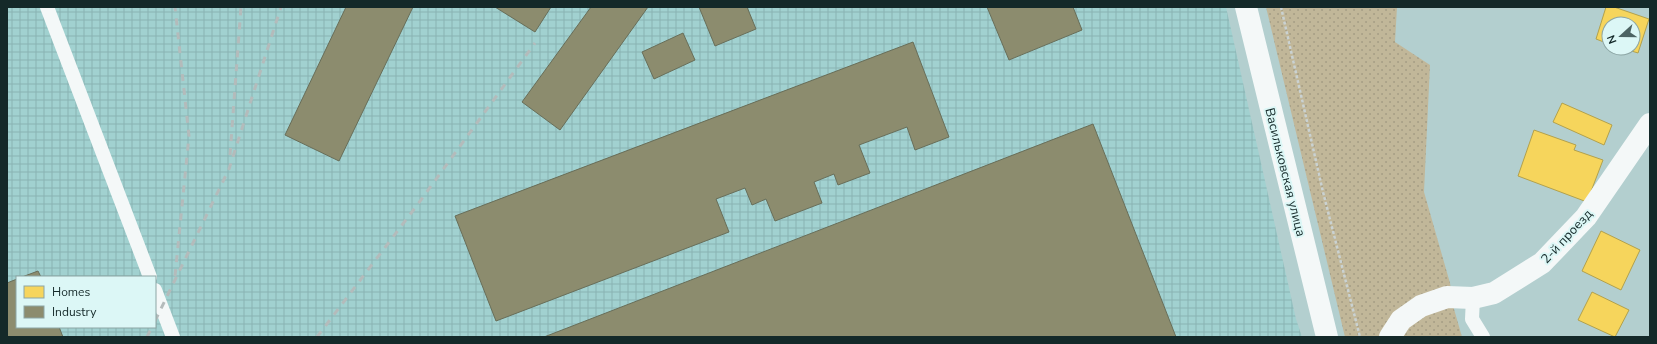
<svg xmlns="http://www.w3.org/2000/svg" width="1657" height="344" viewBox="0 0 1657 344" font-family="'Nunito Sans',sans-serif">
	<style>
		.industrial { fill: url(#industrial-grid); fill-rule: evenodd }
		.grass { fill: url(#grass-dots) }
		.homes { fill: #f6d55c; stroke: #b2a14d }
		.industry { fill: #8c8c6e; stroke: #686e59 }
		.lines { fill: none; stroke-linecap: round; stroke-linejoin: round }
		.path { stroke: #cad2d2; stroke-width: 2.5; stroke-dasharray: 3 2; stroke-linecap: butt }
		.lane { stroke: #f4f8f8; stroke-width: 14 }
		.street { stroke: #f4f8f8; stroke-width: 22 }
		.rail { stroke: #b4bbbb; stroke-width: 3; stroke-dasharray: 7 7; stroke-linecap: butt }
		.labels { text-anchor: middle; stroke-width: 4; stroke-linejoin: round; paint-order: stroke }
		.street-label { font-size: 13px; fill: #142929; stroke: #dcf7f6 }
	</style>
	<defs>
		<pattern id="industrial-grid" width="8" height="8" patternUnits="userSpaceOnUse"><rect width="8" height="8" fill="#a1d1d0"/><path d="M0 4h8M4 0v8" fill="none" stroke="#8ab3b3"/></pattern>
		<pattern id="grass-dots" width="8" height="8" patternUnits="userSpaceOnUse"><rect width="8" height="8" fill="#c1b799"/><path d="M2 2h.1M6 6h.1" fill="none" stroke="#a59d84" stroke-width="1.8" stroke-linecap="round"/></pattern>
	</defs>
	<rect width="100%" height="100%" fill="#b3cfcf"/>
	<path class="industrial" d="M7 7H1226L1296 319 1302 337H7ZM17 277H155V327H17Z"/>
	<polygon class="grass" points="1266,7 1397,7 1395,42 1430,65 1424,192 1450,283 1454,309 1462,337 1345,337"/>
	<g class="homes">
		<polygon points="1606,7 1614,7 1649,19 1638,53 1622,48 1633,48 1633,24 1609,24 1609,44 1596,39"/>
		<polygon points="1562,103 1612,125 1604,145 1553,122"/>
		<polygon points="1534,130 1576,145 1574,150 1603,160 1587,202 1518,176"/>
		<polygon points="1601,231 1640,250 1621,290 1582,271"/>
		<polygon points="1592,292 1629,310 1615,337 1578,320"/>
	</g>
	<g class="industry">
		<polygon points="346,7 413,7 339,161 285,135"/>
		<polygon points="495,7 551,7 535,32"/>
		<polygon points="591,7 648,7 560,130 522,102"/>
		<polygon points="699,7 747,7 756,29 715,46"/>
		<polygon points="987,7 1073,7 1082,30 1009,60"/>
		<polygon points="683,33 695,60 654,79 642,52"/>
		<polygon points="913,42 949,137 915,150 907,127 859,145 870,173 838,185 834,174 814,182 822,203 775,221 766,199 752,205 745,188 716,199 729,232 496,321 455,216"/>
		<polygon points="1093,124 1176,337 544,337"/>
		<polygon points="38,271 41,277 22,277"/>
		<polygon points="17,279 17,327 59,327 63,337 7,337 7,283"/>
	</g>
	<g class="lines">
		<polyline class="path" points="1281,7 1323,192 1360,337"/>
		<g class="lane">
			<polyline points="47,7 150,277"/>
			<polyline points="155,290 173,337"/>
			<polyline points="1473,298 1472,319 1483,337"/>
		</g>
		<g class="street">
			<polyline points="1246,7 1327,337"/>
			<polyline points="1390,337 1401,320 1421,306 1447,297 1473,298 1494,293 1542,263 1586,217 1650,124"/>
		</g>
		<g class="rail">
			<polyline points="230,155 241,7"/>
			<polyline points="175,276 189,136 175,7"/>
			<polyline points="155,321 229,169 281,7"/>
			<polyline points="147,337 152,327"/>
			<polyline points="317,337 418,204 535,43"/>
		</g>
	</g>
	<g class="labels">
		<g class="street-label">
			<text transform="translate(1286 172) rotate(76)" y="5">Васильковская улица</text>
			<text transform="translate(1566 236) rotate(-47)" y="5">2-й проезд</text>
		</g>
	</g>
	<rect width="1657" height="344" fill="none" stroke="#142929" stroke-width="16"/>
	<rect x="16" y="276" width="140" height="52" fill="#dcf7f6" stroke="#8ca5a4"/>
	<rect x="24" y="286" width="20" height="12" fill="#f6d55c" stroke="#8ca5a4"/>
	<text x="52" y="296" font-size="12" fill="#142929">Homes</text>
	<rect x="24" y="306" width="20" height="12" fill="#8c8c6e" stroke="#8ca5a4"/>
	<text x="52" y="316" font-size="12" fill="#142929">Industry</text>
	<g transform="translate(1621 36) rotate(249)"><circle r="19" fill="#dcf7f6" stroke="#8ca5a4"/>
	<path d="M0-3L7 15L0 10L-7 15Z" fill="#4c6363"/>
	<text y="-6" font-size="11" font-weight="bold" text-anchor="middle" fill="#142929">N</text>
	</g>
</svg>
